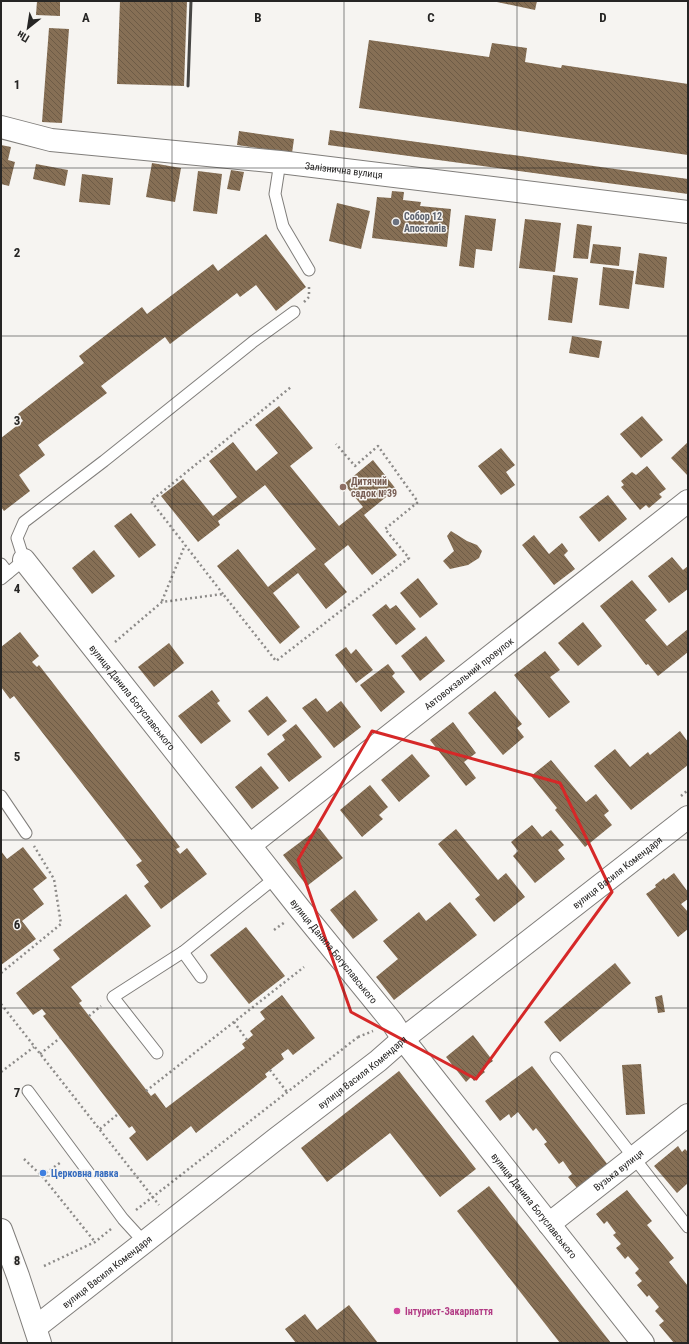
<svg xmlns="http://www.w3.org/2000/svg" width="689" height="1344" viewBox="0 0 689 1344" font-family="'Roboto Condensed',sans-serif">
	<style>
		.building { fill: url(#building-back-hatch) }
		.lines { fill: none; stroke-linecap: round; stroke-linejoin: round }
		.lane-casing { stroke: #807e7b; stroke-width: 13 }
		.street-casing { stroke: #807e7b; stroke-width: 24 }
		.secondary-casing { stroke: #807e7b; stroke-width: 24 }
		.path { stroke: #8d8b89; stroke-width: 2.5; stroke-dasharray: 2 3; stroke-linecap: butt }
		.lane { stroke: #fff; stroke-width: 11 }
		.street { stroke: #fff; stroke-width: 22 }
		.secondary { stroke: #fff; stroke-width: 22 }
		.rail { stroke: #474644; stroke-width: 3 }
		.marked { fill: none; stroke: #d62828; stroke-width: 3; stroke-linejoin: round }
		.grid { fill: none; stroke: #262524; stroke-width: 1; stroke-opacity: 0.55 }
		.worship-dot { fill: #6b7280; stroke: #f6f4f1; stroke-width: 1.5 }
		.education-dot { fill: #8d6e63; stroke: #f6f4f1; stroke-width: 1.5 }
		.shop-dot { fill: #3f7fe0; stroke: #f6f4f1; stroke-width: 1.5 }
		.hotel-dot { fill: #d1479c; stroke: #f6f4f1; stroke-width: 1.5 }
		.labels { text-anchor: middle; stroke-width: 3; stroke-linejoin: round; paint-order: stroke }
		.street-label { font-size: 10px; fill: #262524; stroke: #f6f4f1 }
		.worship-label { font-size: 10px; font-weight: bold; fill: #5b616d; stroke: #f6f4f1; text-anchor: start }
		.education-label { font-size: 10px; font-weight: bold; fill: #785e54; stroke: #f6f4f1; text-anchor: start }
		.shop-label { font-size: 10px; font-weight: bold; fill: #366cbe; stroke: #f6f4f1; text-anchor: start }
		.hotel-label { font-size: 10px; font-weight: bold; fill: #b23c85; stroke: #f6f4f1; text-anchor: start }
		.grid-label { font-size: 13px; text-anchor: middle; font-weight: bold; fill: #262524; stroke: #f6f4f1; stroke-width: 3; stroke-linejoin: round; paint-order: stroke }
	</style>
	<defs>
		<pattern id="building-back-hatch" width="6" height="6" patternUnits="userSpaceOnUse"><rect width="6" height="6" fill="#866f55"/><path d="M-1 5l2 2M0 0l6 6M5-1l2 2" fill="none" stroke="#6d5b46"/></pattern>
	</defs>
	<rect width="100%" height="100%" fill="#f6f4f1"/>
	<g class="building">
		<polygon points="37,1 60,1 60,16 36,15"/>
		<polygon points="120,1 187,1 184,86 117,84"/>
		<polygon points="492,1 537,1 535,10"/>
		<polygon points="49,28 69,29 62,123 42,122"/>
		<polygon points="369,40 489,57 492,43 527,48 525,62 561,68 562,65 688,84 688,155 359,108"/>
		<polygon points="330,130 688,179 688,194 328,145"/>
		<polygon points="239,131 294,139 292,153 237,145"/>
		<polygon points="1,145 11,147 8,160 15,162 9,186 1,184"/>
		<polygon points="152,163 181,168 175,202 146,197"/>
		<polygon points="36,164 68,170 65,186 33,179"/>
		<polygon points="231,170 244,172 240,191 227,189"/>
		<polygon points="198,171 222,174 217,214 193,211"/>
		<polygon points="82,174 113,178 110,205 79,202"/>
		<polygon points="392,191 404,192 403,200 421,202 420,206 451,209 447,247 372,238 377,197 391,198"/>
		<polygon points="337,203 370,211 361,249 329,241"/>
		<polygon points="465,215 496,219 492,251 476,249 474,268 459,266"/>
		<polygon points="525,219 561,223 555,272 519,268"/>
		<polygon points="577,224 592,226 588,259 573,258"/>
		<polygon points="266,234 306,287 276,311 256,285 240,297 237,293 170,344 165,337 101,386 107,393 38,445 45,455 19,475 30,491 4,511 1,507 1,438 23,421 18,414 84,363 79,356 142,307 147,314 213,264 218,271"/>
		<polygon points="593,244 621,247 619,266 590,263"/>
		<polygon points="639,253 667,257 664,288 635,284"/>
		<polygon points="603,267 634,271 629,309 599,305"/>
		<polygon points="553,275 578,278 572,323 548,320"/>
		<polygon points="572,336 602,341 599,358 569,353"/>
		<polygon points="279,406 313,448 290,466 339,526 363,507 344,484 373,460 396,489 364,515 397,555 372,575 348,545 324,564 347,592 326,609 298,573 273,593 300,627 280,644 217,566 238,549 268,587 316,549 265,485 218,521 220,525 198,542 161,496 183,479 213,516 237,497 209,461 233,442 256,471 278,453 255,425"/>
		<polygon points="642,416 663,440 641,458 620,434"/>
		<polygon points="688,442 688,476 671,458"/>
		<polygon points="501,448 515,465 506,472 515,485 501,495 478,466"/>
		<polygon points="647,466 666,489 659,494 662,497 649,508 646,505 640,510 621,487 624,485 621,481 632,472 636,475"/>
		<polygon points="608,495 627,519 599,542 579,517"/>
		<polygon points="131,513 156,545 139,558 114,526"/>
		<polygon points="451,531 467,541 477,545 482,551 479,558 468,565 450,569 443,561 454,551 447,536"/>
		<polygon points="534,535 549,554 562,543 568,551 564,555 575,569 554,585 522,545"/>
		<polygon points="94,550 115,576 92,594 72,568"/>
		<polygon points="672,557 683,570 688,566 688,589 669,603 648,576"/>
		<polygon points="418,578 438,604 420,618 400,593"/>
		<polygon points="632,580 657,610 645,620 667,646 688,629 688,652 658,676 648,664 646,665 600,606"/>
		<polygon points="386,604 390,609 396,605 416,629 396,645 372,615"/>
		<polygon points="583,622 602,646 578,666 558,643"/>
		<polygon points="20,632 39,656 32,662 37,667 39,665 180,847 176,849 180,854 187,848 207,874 161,909 144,886 149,882 136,865 142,861 14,696 10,699 1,687 1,647"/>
		<polygon points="426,636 445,661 420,681 401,656"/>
		<polygon points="169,643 184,663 154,687 138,667"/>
		<polygon points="346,647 351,654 356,649 373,670 356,683 335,655"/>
		<polygon points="545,651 560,670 550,677 570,702 549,718 514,675"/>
		<polygon points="388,664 395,673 392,676 405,692 381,712 360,685"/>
		<polygon points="212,690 220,701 217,703 231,721 201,744 178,716"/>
		<polygon points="495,691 522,724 517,728 524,737 503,755 468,713"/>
		<polygon points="267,696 287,721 268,736 248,711"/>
		<polygon points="316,698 327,712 341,701 361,727 334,748 302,708"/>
		<polygon points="453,722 476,753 464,762 476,778 466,786 430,740"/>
		<polygon points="296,724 322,757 289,782 267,754 285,740 282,735"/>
		<polygon points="680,731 688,742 688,765 631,810 594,766 615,749 630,767 648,752 650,755"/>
		<polygon points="412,754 430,776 399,802 381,780"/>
		<polygon points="551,760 586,802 596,794 609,811 604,815 612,825 585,847 555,810 557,808 531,776"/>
		<polygon points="261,766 279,788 252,809 235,787"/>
		<polygon points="370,785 388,807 379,815 383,819 362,837 340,810"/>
		<polygon points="532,825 542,837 551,830 564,845 558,850 565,859 535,883 513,856 518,851 511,842"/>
		<polygon points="319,828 343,858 307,886 283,855"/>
		<polygon points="456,829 498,880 506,873 525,897 494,922 475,899 480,895 438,844"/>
		<polygon points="23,847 47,878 33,889 44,904 22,921 36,939 1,965 1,851 7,859"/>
		<polygon points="674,873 688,892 688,899 681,904 688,912 688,929 678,937 646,894 656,887 655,885 664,878 665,880"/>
		<polygon points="355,890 378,920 353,939 330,910"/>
		<polygon points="126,894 151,926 71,987 82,1001 79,1003 151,1096 155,1093 166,1108 229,1060 245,1048 242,1044 253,1035 250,1031 265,1019 260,1012 282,995 315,1038 293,1055 288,1049 281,1054 284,1059 265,1074 267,1077 196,1133 191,1126 147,1161 129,1138 136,1132 132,1126 129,1128 43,1016 46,1014 42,1009 33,1015 16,993 60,959 53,950"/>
		<polygon points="450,902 477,935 394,1000 376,977 398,959 383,941 419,912 426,921"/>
		<polygon points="246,927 285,976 249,1004 210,955"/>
		<polygon points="615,963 631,983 560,1042 544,1022"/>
		<polygon points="662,995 665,1012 658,1013 655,997"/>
		<polygon points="473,1035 493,1061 482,1069 485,1072 474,1081 471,1077 466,1082 446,1057"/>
		<polygon points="641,1064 645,1114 626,1115 622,1065"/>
		<polygon points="532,1066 608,1165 577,1188 568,1177 572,1174 563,1161 559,1164 544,1144 547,1142 536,1128 533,1131 518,1112 511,1118 509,1114 500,1121 485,1101"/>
		<polygon points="399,1071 476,1169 440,1197 390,1133 327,1182 301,1148"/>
		<polygon points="678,1146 682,1152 685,1149 688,1152 688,1183 677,1193 654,1166"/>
		<polygon points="489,1186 611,1343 560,1343 457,1211"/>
		<polygon points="627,1190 652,1221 647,1225 674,1258 669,1262 688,1286 688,1343 674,1343 659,1325 664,1321 655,1311 659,1307 649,1295 647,1297 637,1285 642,1281 635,1273 639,1269 628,1256 625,1259 616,1248 621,1244 613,1235 616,1233 607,1221 604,1224 596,1214"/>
		<polygon points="349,1305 378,1343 296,1343 285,1329 305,1314 317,1330"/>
	</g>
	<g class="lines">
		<defs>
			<g id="lane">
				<polyline points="280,162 275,194 283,226 309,270"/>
				<polyline points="1,564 8,573"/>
				<polyline points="1,579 24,560 17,538 24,522 104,461 254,341 294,312"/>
				<polyline points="1,796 26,833"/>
				<polyline points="183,952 201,977"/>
				<polyline points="157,1053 113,997 183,952 275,878"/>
				<polyline points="556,1058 688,1227"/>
				<polyline points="28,1091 123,1219 144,1242"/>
			</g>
			<g id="street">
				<path id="s1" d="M1 127 51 140 280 162 688 212"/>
				<path id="s2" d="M24 560 300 909 392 1022 403 1039 643 1343"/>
				<path id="s3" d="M250 845 688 501"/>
				<path id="s4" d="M549 1224 688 1115"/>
				<path id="s5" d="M36 1327 276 1139 378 1061 403 1039 688 817"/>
			</g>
			<polyline id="secondary" points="1,1230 18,1276 40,1343"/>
		</defs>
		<use href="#lane" class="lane-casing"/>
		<use href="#street" class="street-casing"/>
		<use href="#secondary" class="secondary-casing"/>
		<g class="path">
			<polyline points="304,302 309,297 309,285"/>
			<polyline points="223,594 151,501 291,387"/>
			<polyline points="162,601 185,545"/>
			<polyline points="115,642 162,602 223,594 276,661 409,558 385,529 418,502 378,446 355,466 336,444"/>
			<polyline points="681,796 688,790"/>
			<polyline points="274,930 285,922"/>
			<polyline points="1,973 61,924 54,879 34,846"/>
			<polyline points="1,1004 159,1205"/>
			<polyline points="89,1016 101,1006"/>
			<polyline points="234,1022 247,1040"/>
			<polyline points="358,1037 373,1031"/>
			<polyline points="40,1054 60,1038"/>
			<polyline points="270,1070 287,1092"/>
			<polyline points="1,1072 34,1047"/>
			<polyline points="146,1091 304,967"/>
			<polyline points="100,1129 118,1114"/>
			<polyline points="24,1159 42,1176 95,1242"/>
			<polyline points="42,1176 61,1162"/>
			<polyline points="136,1210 358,1037"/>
			<polyline points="44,1266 95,1242 111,1229"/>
		</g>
		<use href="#lane" class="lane"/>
		<use href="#street" class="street"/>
		<use href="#secondary" class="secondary"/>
		<polyline class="rail" points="188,86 191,1"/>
	</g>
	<path class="marked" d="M372 731 560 783 612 892 476 1079 351 1012 298 860Z"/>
	<path class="grid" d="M172 1V1343M344 1V1343M517 1V1343M1 168H688M1 336H688M1 504H688M1 672H688M1 840H688M1 1008H688M1 1176H688"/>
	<circle class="worship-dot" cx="396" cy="222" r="4"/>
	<circle class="education-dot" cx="343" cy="487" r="4"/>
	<circle class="shop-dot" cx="43" cy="1173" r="4"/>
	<circle class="hotel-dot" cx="397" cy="1311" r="4"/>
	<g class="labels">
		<g class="street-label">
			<text dy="4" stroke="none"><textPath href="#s1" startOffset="346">Залізнична вулиця</textPath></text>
			<text dy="4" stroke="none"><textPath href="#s3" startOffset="278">Автовокзальний провулок</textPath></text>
			<text dy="4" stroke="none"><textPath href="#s2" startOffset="175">вулиця Данила Богуславського</textPath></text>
			<text dy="4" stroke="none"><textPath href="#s5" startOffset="738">вулиця Василя Комендаря</textPath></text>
			<text dy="4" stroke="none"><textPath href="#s2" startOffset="499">вулиця Данила Богуславського</textPath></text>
			<text dy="4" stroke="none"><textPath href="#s5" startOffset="414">вулиця Василя Комендаря</textPath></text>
			<text dy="4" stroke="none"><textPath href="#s4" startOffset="88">Вузька вулиця</textPath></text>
			<text dy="4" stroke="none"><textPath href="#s2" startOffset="823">вулиця Данила Богуславського</textPath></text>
			<text dy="4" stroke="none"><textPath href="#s5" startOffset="90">вулиця Василя Комендаря</textPath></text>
		</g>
		<g class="worship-label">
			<text x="404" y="220">Собор 12<tspan x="404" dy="12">Апостолів</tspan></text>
		</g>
		<g class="education-label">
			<text x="351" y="485">Дитячий<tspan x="351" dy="12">садок №39</tspan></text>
		</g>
		<g class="shop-label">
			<text x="51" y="1177">Церковна лавка</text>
		</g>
		<g class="hotel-label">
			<text x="405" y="1315">Інтурист-Закарпаття</text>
		</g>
	</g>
	<g class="grid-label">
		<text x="86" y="22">A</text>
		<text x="258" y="22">B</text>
		<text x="431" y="22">C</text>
		<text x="603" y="22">D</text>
		<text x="17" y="89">1</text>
		<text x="17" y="257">2</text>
		<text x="17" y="425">3</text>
		<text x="17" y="593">4</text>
		<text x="17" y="761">5</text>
		<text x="17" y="929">6</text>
		<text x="17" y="1097">7</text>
		<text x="17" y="1265">8</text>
	</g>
	<rect width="689" height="1344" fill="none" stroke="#262524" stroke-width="4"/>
	<g transform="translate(28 28) rotate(210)" stroke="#f6f4f1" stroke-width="3" paint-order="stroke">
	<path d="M0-3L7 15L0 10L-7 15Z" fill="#262524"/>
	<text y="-6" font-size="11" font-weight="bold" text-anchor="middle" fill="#262524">Пн</text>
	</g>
</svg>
